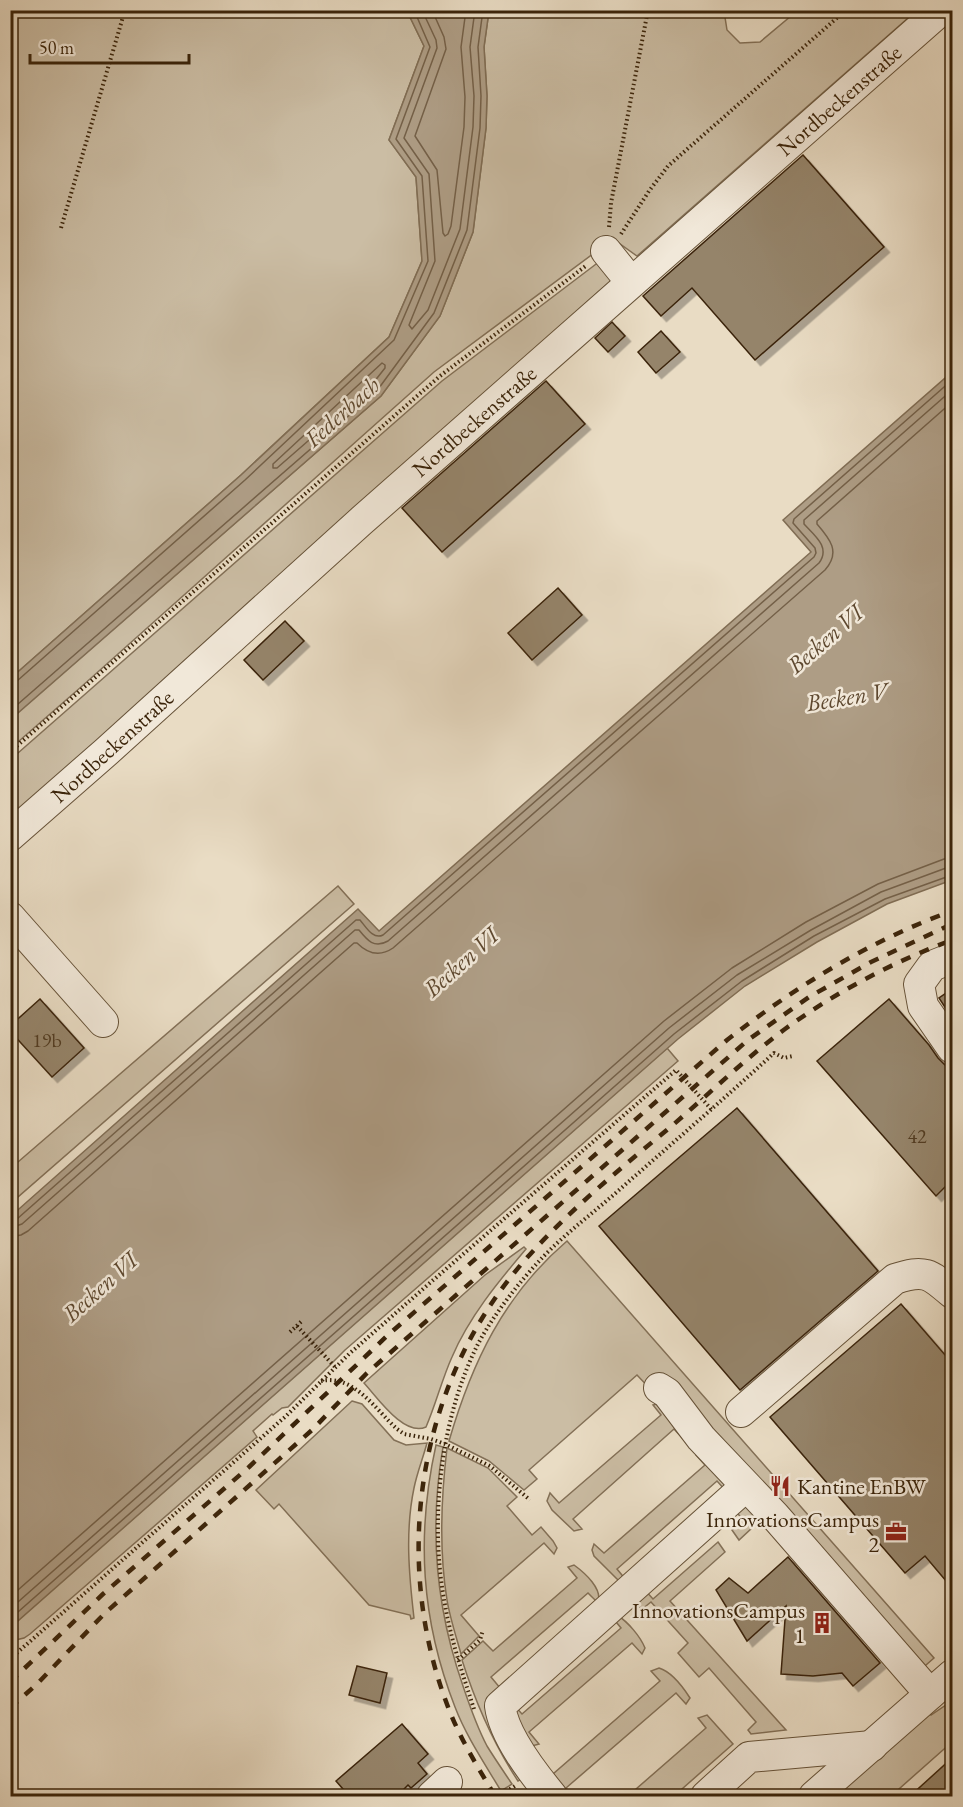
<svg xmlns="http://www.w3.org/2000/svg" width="963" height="1807" viewBox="0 0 963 1807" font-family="'EB Garamond',serif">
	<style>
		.green { fill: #cbbda4; stroke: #837057; stroke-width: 1.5 }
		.water { fill: #ae9d85; stroke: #806d54; stroke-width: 1.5 }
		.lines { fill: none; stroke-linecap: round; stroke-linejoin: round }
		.shore { stroke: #746048; stroke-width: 1.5 }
		.building { fill: #95846b; stroke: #3b240a; stroke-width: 1.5; filter: url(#shadow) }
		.minor-casing { stroke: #665238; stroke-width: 32 }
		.path { stroke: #3b240a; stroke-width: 4; stroke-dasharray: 1.5 3; stroke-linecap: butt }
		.minor { stroke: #f1e8d9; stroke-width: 30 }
		.rail { stroke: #3b240a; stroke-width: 4.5; stroke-dasharray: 10 10; stroke-linecap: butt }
		.labels { text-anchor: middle; stroke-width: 5; stroke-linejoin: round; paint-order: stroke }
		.number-label { font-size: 20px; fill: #523c22 }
		.street-label { font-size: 22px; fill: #3b240a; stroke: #f1e8d9 }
		.poi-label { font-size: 22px; fill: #3b240a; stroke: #f1e8d9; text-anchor: end }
		.water-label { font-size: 24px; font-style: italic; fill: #5e482f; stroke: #f1e8d9 }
	</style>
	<defs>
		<filter id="shadow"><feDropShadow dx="5.5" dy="5.5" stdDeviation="0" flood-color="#0004"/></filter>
	</defs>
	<rect width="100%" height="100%" fill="#e9dcc4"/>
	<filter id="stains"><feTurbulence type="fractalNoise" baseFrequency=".00333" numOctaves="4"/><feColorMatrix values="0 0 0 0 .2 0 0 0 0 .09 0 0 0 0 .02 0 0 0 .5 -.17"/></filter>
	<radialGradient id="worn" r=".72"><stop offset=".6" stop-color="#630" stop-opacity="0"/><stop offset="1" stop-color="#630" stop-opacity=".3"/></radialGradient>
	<g class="green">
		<polygon points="11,11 407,11 424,46 389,140 416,177 422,261 389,337 241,475 11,678"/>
		<polygon points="489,11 724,11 727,30 740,43 760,42 797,11 916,11 637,256 613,239 434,372 81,687 11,748 10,719 381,396 440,316 473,232 486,128 487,96 484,47"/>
		<polygon points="604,258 615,277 11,819 10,760 442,381"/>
		<polygon points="338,886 354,904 11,1203 11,1168"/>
		<polygon points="667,1048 678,1061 345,1350 288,1407 282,1408 273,1415 272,1414 253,1431 257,1437 30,1634 24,1638 11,1641 10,1627"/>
		<path d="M567 1241 934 1658 918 1672 637 1375 529 1470 537 1479 524 1490 489 1461 449 1441C472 1362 504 1295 567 1241Z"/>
		<path d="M524 1247 526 1249C498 1282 469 1317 452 1357 442 1379 436 1404 426 1427 404 1437 377 1397 364 1383L485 1275Z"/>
		<path d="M352 1401 362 1404 394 1440 406 1445 427 1443C423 1458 417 1473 414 1488 405 1531 409 1575 414 1618L411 1619 410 1615 369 1605 279 1504 274 1509 256 1490Z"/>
		<polygon points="661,1403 684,1440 674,1429 573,1519 582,1529 574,1531 552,1510 547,1501 550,1493 559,1503 661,1415 653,1405"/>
		<path d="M436 1445 443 1447C429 1528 436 1609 463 1686 470 1707 477 1727 487 1746 495 1759 504 1772 512 1784L501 1791C485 1764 466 1736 455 1707 421 1620 416 1535 436 1445Z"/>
		<path d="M447 1448 488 1468 517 1497 507 1506 532 1535 541 1527 553 1541 557 1548 554 1554 544 1543 461 1615 479 1636 461 1654C456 1636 450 1618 447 1600 439 1551 441 1498 447 1448Z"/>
		<polygon points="701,1450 729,1481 726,1491 717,1481 617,1569 626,1580 619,1581 594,1556 592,1550 594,1544 604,1553 705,1465 696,1455"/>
		<polygon points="743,1504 766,1515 739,1540 732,1530 743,1520 734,1509"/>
		<polygon points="718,1542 725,1552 670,1601 786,1730 751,1734 748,1730 756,1722 709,1668 699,1677 678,1653 688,1643 651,1602 641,1610 636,1604 644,1589 653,1599"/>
		<path d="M574 1565C585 1573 603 1589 598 1603L588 1593 491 1677 501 1689 527 1776 518 1781C493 1743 476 1704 462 1660L483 1641 493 1651 577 1578 568 1567Z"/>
		<path d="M617 1615C628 1622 640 1636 645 1648L642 1654 632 1643 529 1732 539 1744 532 1746 519 1732 513 1704 522 1714 621 1628 612 1617Z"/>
		<path d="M659 1668C672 1672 683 1687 690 1698L686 1704 676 1693 566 1788 573 1796H562L553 1774 660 1681 651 1671Z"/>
		<polygon points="946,1705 952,1705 952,1742 891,1796 828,1796 926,1711 931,1715"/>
		<polygon points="707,1715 733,1744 674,1796 628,1796 706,1728 698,1718"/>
	</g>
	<g class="water">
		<polygon points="407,11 489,11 484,47 487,96 486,128 473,232 440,316 381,396 11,719 11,678 241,475 389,337 422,261 416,177 389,140 424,46"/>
		<polygon points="952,372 952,880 887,904 817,942 745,986 678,1039 11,1627 11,1216 358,909 379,931 811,552 783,520"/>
	</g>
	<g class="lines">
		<g class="shore">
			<polyline points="422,10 436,40 437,48 404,138 429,174 435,261 409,325 412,329 428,310 460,229 473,127 474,96 470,47 475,10"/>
			<polyline points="432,10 444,37 446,49 415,136 437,170 443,233 445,236 448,234 451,226 464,127 465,97 461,47 466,10"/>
			<polygon points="382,363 385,365 385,368 370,387 277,468 273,468 273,464"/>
			<polyline points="10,682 17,681 245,480 394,340 428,261 422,176 396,139 430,47 414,10"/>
			<polyline points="10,711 376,392 434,313 467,230 480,128 481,96 478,47 483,10"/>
			<path d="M10 1220 17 1219 356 920H360C366 927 373 940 383 935L814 557 816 553 815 548 793 523 794 519 952 380"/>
			<path d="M10 1228 22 1224 355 930H359C367 940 374 949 388 941L819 563C831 547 814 535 804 524V520L952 390"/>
			<path d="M10 1237 21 1235 28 1231 354 943H357C368 954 380 957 393 948L825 570C841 552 830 539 817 524V521L952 402"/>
			<polyline points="10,1597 664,1021 732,968 806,922 878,884 944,859 952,858"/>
			<polyline points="10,1609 669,1028 737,975 811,930 881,892 946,868 952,867"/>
			<polyline points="10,1619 674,1034 742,981 814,936 885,899 952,875"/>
		</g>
	</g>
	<g class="building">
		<polygon points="803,155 884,247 755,360 692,288 661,316 643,296"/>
		<polygon points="612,322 625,336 608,352 595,338"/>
		<polygon points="661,331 680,352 656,373 638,352"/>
		<polygon points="546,381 585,424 442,552 402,508"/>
		<polygon points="558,588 582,615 532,660 508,633"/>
		<polygon points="285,621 304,641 263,680 244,660"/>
		<polygon points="952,989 952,1018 939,998"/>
		<polygon points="40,999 84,1048 52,1077 10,1031 10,1026"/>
		<polygon points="889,999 929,1045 938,1058 952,1072 952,1180 936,1196 817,1061"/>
		<polygon points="737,1108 878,1271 740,1390 599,1226"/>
		<polygon points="901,1304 952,1363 952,1588 925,1556 905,1573 770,1417"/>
		<polygon points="788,1557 880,1663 853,1686 842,1673 813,1676 781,1674 786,1606 747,1641 716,1590 729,1578 748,1593"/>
		<polygon points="357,1666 387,1673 380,1703 349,1695"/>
		<polygon points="402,1724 428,1754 418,1763 427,1774 411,1788 408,1785 396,1797 350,1797 336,1781"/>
		<polygon points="952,1758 952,1797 909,1797"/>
	</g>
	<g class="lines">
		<defs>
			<g id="minor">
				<polyline points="606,251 631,282"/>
				<polyline points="10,836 106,752 360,522 941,10"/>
				<polyline points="10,917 103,1022"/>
				<polyline points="952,958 932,966 919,984 923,1006 952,1048"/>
				<polyline points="659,1388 667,1393 701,1438 775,1516 930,1694"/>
				<path d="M741 1412 895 1279C925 1269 930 1274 952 1293"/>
				<polyline points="432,1796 447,1782"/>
				<path d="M552 1796C533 1773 504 1736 500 1706L745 1487"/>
				<polyline points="706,1796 749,1757 872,1746"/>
				<polyline points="814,1796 952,1675"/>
			</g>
		</defs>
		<use href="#minor" class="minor-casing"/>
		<g class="path">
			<polyline points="609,227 611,203 648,10"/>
			<polyline points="61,228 125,10"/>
			<polyline points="621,234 649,191 668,166 846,10"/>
			<polyline points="10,752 440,376 587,265"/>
			<polyline points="297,1326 335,1367"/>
			<polyline points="290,1332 303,1320"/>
			<path d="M321 1381C354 1374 376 1410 397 1429L404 1434 431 1439 445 1444 490 1466 530 1500"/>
			<polyline points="10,1659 286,1416 349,1354 431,1282 676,1070 712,1110"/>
			<polyline points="458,1660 480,1640 483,1630"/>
			<path d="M474 1709C463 1675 451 1640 445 1605 429 1522 440 1419 478 1344 494 1314 520 1281 543 1257 566 1233 593 1213 618 1191 670 1145 723 1100 774 1053L784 1058 793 1056"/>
			<polyline points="498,1796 515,1786"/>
		</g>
		<use href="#minor" class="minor"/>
		<g class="rail">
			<path d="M10 1682 103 1594 249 1467 388 1335 727 1040C795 987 871 940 952 911"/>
			<polyline points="10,1708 37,1684 105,1613 312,1430 367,1373 748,1040 809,997 871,962 952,924"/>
			<path d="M495 1796C479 1769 462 1742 450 1712 392 1567 415 1395 514 1273 559 1218 620 1169 674 1124 711 1092 746 1058 785 1029 836 992 893 962 952 940"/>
		</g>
	</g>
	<defs>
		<symbol id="restaurant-bare" viewBox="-9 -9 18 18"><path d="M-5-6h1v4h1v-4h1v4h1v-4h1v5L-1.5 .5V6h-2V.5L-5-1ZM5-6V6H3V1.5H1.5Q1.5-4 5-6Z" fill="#8f2418" stroke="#f1e8d9" stroke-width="2.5" paint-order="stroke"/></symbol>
		<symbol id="office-bare" viewBox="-9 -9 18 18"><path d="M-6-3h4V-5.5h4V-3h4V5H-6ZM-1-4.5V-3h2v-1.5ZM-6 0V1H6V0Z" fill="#8f2418" stroke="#f1e8d9" stroke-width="2.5" paint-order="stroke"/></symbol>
		<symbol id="building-bare" viewBox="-9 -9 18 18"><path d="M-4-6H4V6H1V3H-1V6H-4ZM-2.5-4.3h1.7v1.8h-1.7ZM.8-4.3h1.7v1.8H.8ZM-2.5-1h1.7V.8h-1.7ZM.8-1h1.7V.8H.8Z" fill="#8f2418" stroke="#f1e8d9" stroke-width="2.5" paint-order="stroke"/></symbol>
	</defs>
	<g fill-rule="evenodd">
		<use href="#restaurant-bare" x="765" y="1471" width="30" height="30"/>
		<use href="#office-bare" x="881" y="1517" width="30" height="30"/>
		<use href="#building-bare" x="807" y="1608" width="30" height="30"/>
	</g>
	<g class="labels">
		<g class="number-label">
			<text x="47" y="1047">19b</text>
			<text x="917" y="1143">42</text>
		</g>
		<g class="street-label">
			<text transform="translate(839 100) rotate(-41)" y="8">Nordbeckenstraße</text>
			<text transform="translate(474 421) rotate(-41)" y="8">Nordbeckenstraße</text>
			<text transform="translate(112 746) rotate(-42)" y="8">Nordbeckenstraße</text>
		</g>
		<g class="poi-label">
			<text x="797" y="1494" text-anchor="start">Kantine EnBW</text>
			<text x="879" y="1527">InnovationsCampus<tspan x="879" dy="25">2</tspan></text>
			<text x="805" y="1618">InnovationsCampus<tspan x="805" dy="25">1</tspan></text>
		</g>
		<g class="water-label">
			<text transform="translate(342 412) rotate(-42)" y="8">Federbach</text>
			<text transform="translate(825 639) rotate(-41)" y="8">Becken VI</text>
			<text transform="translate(847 697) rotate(-9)" y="8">Becken V</text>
			<text transform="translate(461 962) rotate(-42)" y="8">Becken VI</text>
			<text transform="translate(100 1287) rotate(-42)" y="8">Becken VI</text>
		</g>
	</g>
	<rect width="963" height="1807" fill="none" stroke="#e9dcc4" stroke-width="36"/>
	<rect x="12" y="12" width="939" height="1783" fill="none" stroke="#3b240a" stroke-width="3"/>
	<rect x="18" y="18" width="927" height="1771" fill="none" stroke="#3b240a" stroke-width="1.5"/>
	<path d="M30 54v9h159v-9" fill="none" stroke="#3b240a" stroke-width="3"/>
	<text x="39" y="54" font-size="18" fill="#3b240a" stroke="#f1e8d9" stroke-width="4.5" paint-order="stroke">50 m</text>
	<rect width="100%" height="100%" filter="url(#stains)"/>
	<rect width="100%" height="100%" fill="url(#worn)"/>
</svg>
